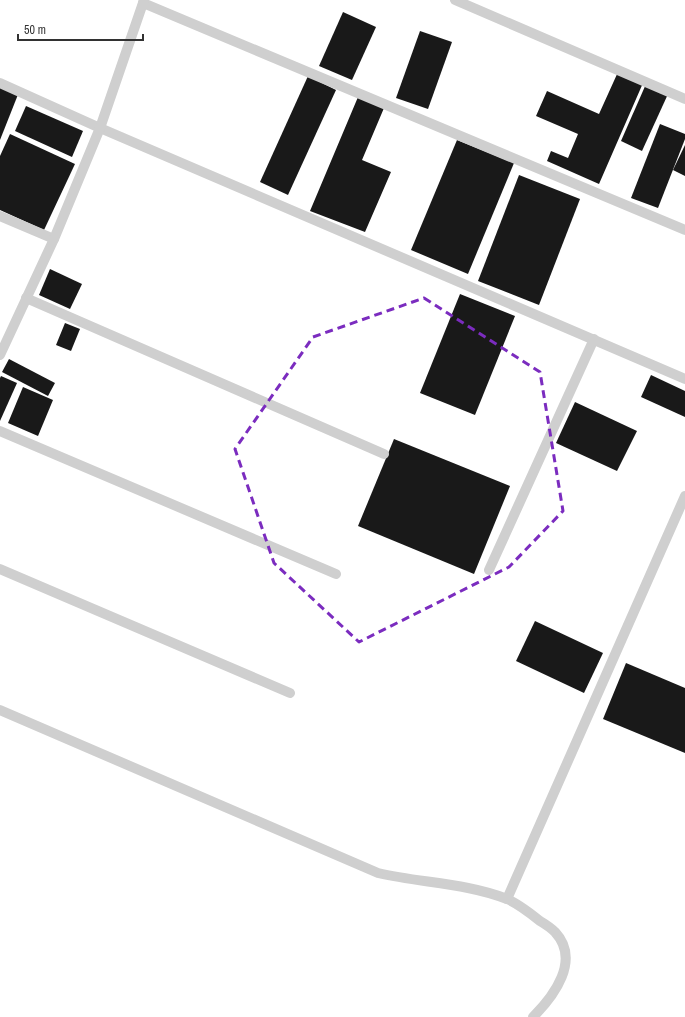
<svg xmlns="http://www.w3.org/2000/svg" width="685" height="1017" viewBox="0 0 685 1017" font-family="'Archivo Narrow',sans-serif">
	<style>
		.building { fill: #191919 }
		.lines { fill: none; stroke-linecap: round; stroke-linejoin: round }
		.service { stroke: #cfcfcf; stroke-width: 10 }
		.marked { fill: none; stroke: #7b2cbf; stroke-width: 3; stroke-dasharray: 8 5; stroke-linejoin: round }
	</style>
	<rect width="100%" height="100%" fill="#fff"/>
	<g class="building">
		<polygon points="343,12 376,27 352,80 319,66"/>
		<polygon points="420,31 452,42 428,109 396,98"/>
		<polygon points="618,72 643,83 599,184 547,161 551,151 568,158 578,134 536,116 547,91 599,114"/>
		<polygon points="308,76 336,90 288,195 260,182"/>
		<polygon points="646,84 668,94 642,151 621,141"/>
		<polygon points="0,85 19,92 0,140"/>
		<polygon points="358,97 384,108 362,160 391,172 365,232 310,211"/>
		<polygon points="26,106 83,131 72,157 15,131"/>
		<polygon points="660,124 685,134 685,139 658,208 631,198"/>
		<polygon points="10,134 75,164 44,230 0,210 0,156"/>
		<polygon points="457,140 514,163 468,274 411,250"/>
		<polygon points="685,145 685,176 673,170"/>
		<polygon points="519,175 580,199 539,305 478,281"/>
		<polygon points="50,269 82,284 70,309 39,295"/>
		<polygon points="460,294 515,316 475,415 420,393"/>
		<polygon points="65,323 80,329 71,351 56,345"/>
		<polygon points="9,359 55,383 48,396 2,372"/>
		<polygon points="651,375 685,391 685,417 641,397"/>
		<polygon points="1,376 17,383 0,421 0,378"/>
		<polygon points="23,387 53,400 38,436 8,423"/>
		<polygon points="575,402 637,431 617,471 556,443"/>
		<polygon points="394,439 510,486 474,574 358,526"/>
		<polygon points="535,621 603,653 584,693 516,661"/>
		<polygon points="626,663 685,688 685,753 603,719"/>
	</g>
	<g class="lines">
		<g class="service">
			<polyline points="455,0 685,99"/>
			<polyline points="143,3 685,230"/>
			<polyline points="0,83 100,128 685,379"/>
			<polyline points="0,216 54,239"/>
			<polyline points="26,298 384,454"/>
			<polyline points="0,355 54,239 100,128 144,0"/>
			<polyline points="0,431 336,574"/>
			<polyline points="0,569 290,693"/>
			<polyline points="489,570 594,339"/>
			<path d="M0 710 378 873C421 883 466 883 507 899 519 904 530 913 540 921 545 924 551 928 555 932 581 960 554 996 533 1017"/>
			<polyline points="507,899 685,496"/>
		</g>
	</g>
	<path class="marked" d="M424 298 540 372 563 511 509 567 359 642 274 563 235 449 313 337Z"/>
	<path d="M18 34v6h125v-6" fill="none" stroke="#323232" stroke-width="2"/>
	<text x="24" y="34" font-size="12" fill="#323232" stroke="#ffffff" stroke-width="3" paint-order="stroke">50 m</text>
</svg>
